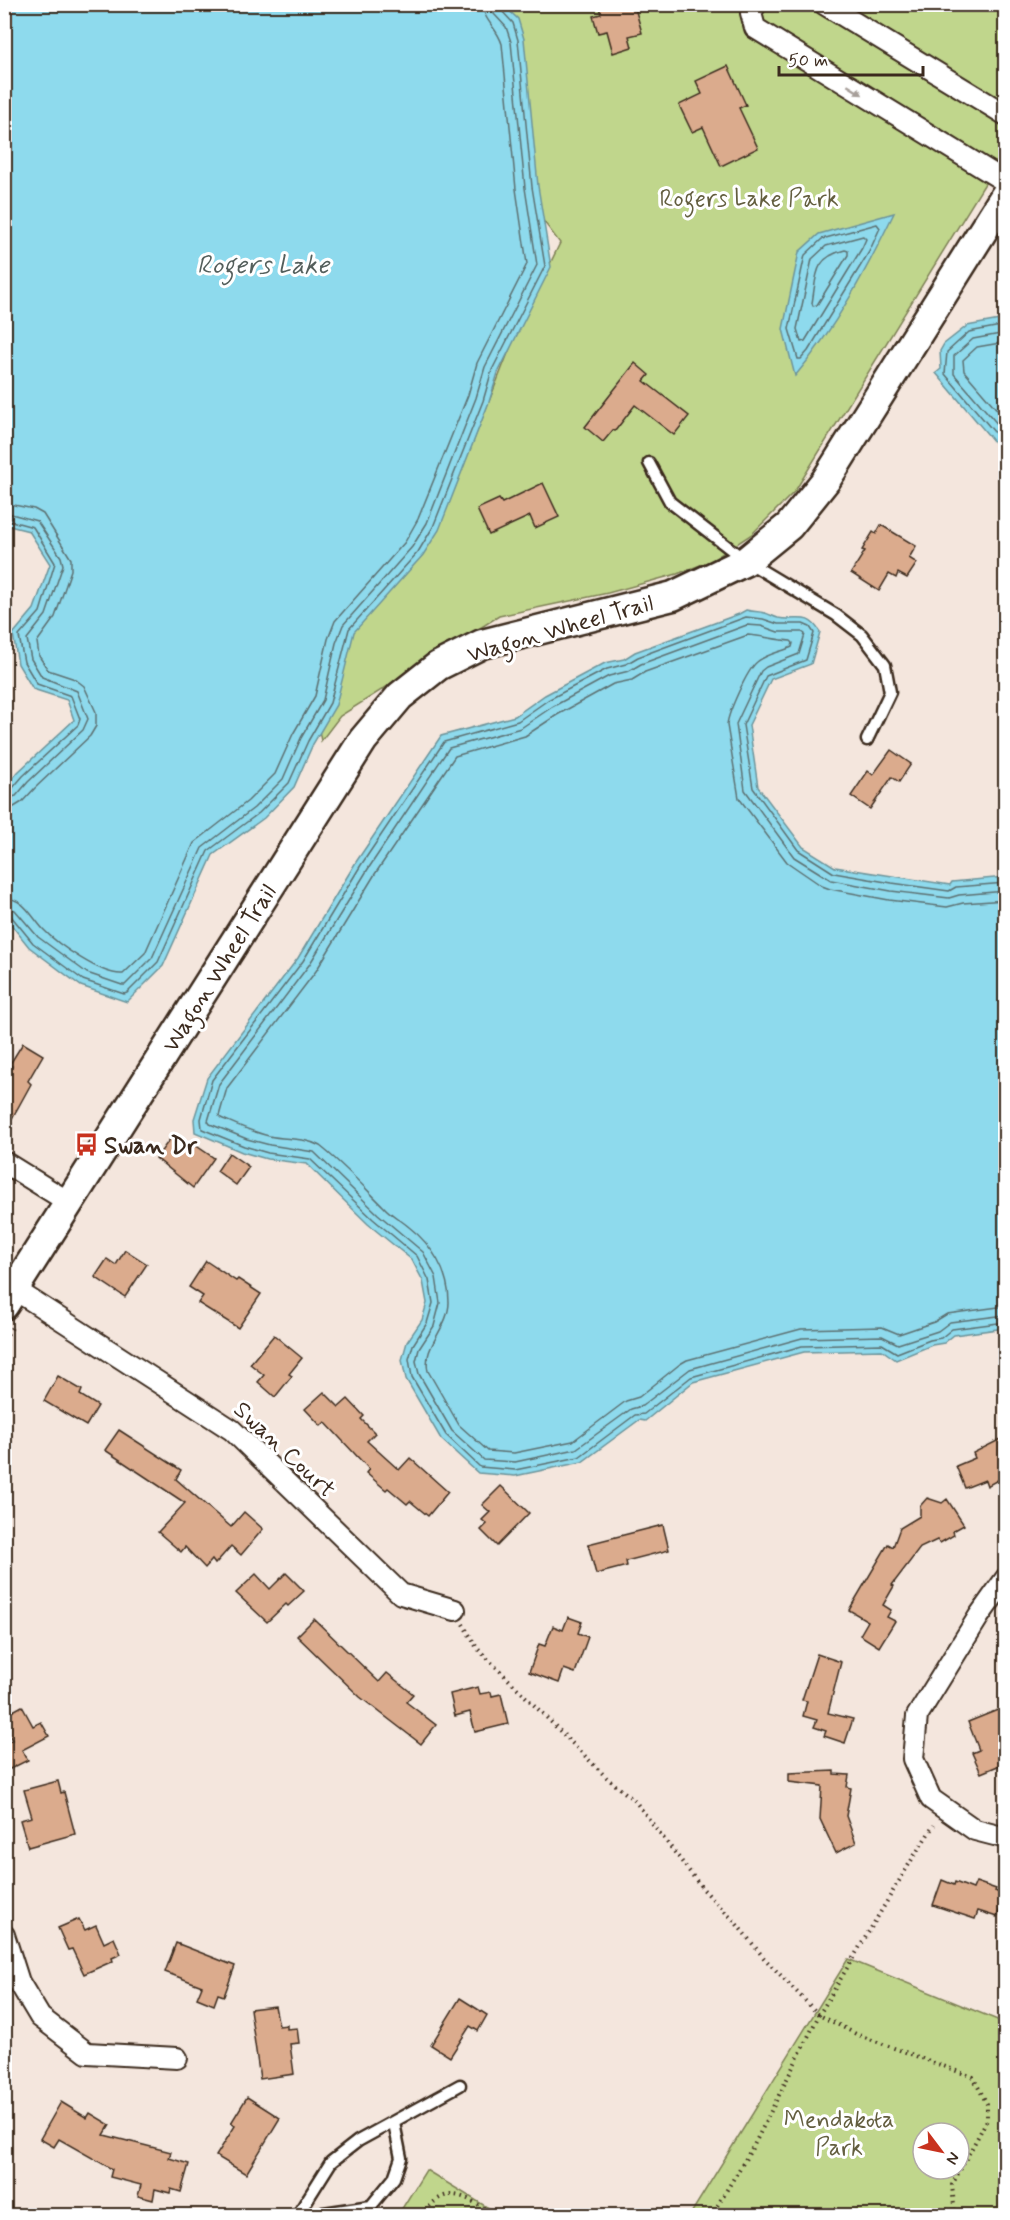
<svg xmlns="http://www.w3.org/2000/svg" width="1010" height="2220" viewBox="0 0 1010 2220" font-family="Mynerve,sans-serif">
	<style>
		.green { fill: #c0d68c; stroke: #7e8055; stroke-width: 1.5; fill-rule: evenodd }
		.water { fill: #8edaed; stroke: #6d949a; stroke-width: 1.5 }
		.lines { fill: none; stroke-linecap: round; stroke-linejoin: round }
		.shore { stroke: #5c7071; stroke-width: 1.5 }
		.building { fill: #dbab8d; stroke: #3b2a1e; stroke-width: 1.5 }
		.lane-casing { stroke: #3b2a1e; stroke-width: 15 }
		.street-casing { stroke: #3b2a1e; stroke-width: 24 }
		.secondary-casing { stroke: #3b2a1e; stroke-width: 33 }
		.path { stroke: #3b2a1e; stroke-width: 4; stroke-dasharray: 1.5 4.5; stroke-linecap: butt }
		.lane { stroke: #fff; stroke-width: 10 }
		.street { stroke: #fff; stroke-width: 20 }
		.secondary { stroke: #fff; stroke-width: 28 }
		.oneway { fill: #a79f9a }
		.labels { text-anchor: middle; stroke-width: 6; stroke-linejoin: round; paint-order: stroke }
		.park-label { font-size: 24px; fill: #635e3f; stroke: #fff }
		.street-label { font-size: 24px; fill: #3b2a1e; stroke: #fff }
		.poi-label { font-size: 24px; font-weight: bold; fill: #3b2a1e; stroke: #fff; text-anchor: start }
		.water-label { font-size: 26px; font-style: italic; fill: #545f5c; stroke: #fff }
	</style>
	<rect width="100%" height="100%" fill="#f4e6dd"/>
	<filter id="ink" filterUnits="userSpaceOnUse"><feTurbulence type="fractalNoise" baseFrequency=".0167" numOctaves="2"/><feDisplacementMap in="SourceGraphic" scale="12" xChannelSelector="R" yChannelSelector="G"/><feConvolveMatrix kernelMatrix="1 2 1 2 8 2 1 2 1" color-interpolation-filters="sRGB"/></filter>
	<g filter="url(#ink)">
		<g class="green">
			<polygon points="495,5 1005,5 1005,151 795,491 752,534 711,561 677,574 608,593 499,616 340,716 321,741 303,648 454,490 512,343 560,243 496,158"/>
			<path d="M848 1959 1005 2023V2215H690ZM923 2133H959V2169H923Z"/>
			<polygon points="426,2170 500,2215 398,2215"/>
		</g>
		<g class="water">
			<polygon points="4,5 503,5 518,19 524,39 538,186 551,267 498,373 489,402 439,530 423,555 354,632 336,705 313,744 294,787 264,818 213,855 163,966 127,1002 81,986 29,947 5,917 5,788 18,772 74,720 67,700 33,689 18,664 13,634 34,609 50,564 29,531 5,525"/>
			<path d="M894 213C867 269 835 329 795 376L783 329 799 252 819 234Z"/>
			<polygon points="1005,319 1006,319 1005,455 936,373 941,369 940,351 944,344 967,326"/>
			<path d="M746 610C753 612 758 611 765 613 769 614 774 617 778 618 798 622 807 611 820 632L811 664 771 679 749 725 758 787 803 847 835 867 950 885 952 882 1005 877V1328L954 1335 944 1343 932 1345 896 1360 882 1350 804 1352 693 1382 645 1421 639 1420 582 1462 515 1476 478 1473 441 1439 406 1379 402 1360 407 1342 422 1320 427 1303 423 1281 412 1260 368 1224 307 1164 267 1159 242 1152 195 1132 194 1119 207 1078 298 958 356 862 441 736 515 716 545 695 605 663 624 659 635 652 739 614Z"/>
		</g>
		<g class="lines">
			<g class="shore">
				<polygon points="877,224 880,228 869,252 808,351 801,359 798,359 789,329 805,255 822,239"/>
				<polygon points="863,236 866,239 862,248 805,341 801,342 797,329 812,259 826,246"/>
				<path d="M845 250 848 251V255L817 305 813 306 812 303C817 275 813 258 845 250Z"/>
				<polyline points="1006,325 969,332 947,352 945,374 1006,446"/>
				<polyline points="1006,333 973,339 954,356 954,374 1006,434"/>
				<polyline points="1006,342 977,347 963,360 964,371 1006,420"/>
				<polyline points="4,503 34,509 43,514 71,559 71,570 55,617 37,642 39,656 48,670 75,679 84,686 96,712 96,726 90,736 35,788 22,802 14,807 4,808"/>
				<polyline points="4,512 37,521 61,557 63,565 46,615 27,639 31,659 42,677 77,691 88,719 83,730 28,782 16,796 4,799"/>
				<polyline points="4,519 33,527 55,563 40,612 19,636 24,662 37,684 71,696 80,719 78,725 23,776 11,790 4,792"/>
				<polyline points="1006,883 956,887 949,891 892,883 834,873 798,850 753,788 743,725 766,676 806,660 814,633 810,627 803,624 778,624 763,619 746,617 638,657 626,664 607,669 548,700 518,721 444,742 361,865 303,961 212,1080 201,1119 202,1129 244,1146 268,1153 310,1159 373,1219 417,1256 429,1280 433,1303 427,1323 413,1345 409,1359 412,1377 446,1435 480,1467 515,1470 579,1457 635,1415 644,1414 691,1377 802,1346 882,1344 897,1353 930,1340 941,1338 952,1329 1006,1322"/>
				<polyline points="1006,891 959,895 949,898 891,891 831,880 794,857 745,790 736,724 761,671 766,667 799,654 805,634 802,632 778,632 761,626 747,625 641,664 629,671 609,676 552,707 521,728 449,748 368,869 309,965 219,1084 208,1121 210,1124 247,1139 270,1145 314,1152 378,1214 423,1252 436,1277 440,1303 434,1326 419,1349 416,1361 419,1374 452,1431 484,1460 515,1462 576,1449 631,1409 642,1406 690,1369 802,1338 882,1336 898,1344 938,1331 950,1322 1006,1315"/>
				<path d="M4 898C24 898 31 916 43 929 57 944 102 976 123 974L145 953 194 843 248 801 275 774 293 734 315 696 328 639 335 621 405 542 418 519 468 395 477 363 527 264 516 189 502 44C497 27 483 21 483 4"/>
				<path d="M1006 900 963 903 947 907 889 900 830 889 822 886 787 862 739 798 727 725C728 713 747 670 757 662 766 654 781 652 792 647L793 643 791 641C776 640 763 636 748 635L645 672 632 680 613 684 557 715 525 736 455 756 375 874 316 971 227 1088 219 1116 221 1118C237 1125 252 1132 269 1136 286 1140 305 1137 320 1146 343 1164 363 1186 384 1207 391 1215 401 1220 409 1227 432 1245 449 1272 449 1302 449 1328 422 1346 428 1371L459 1425 488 1451 514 1453 573 1441 626 1401 639 1397 680 1364 687 1360 801 1329 882 1327 899 1334 934 1322 947 1314 1006 1306"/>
				<polyline points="4,907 15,910 38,937 87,973 122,985 125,985 152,958 202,848 254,808 283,779 301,738 323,700 336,643 343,625 412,547 427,523 476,398 485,367 537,265 525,188 511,42 506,27 494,14 492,4"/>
				<polyline points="4,914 11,916 33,943 83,980 124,994 127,993 158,962 208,851 259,813 289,783 308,741 330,703 349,629 418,552 433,527 483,401 492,370 545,266 532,187 518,40 513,23 501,10 499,4"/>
			</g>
		</g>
		<g class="building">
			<polygon points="598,4 634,4 642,33 629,36 632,47 613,53 607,31 598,33 593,16 601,14"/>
			<polygon points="728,66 746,105 739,108 758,148 721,166 703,127 692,132 679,105 702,94 696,81"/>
			<polygon points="635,363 649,375 644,381 689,416 674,435 635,405 615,431 613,430 603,442 585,427"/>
			<polygon points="543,483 559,517 535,528 530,516 489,535 477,509 499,499 502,503"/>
			<polygon points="881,525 916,546 909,558 917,563 907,578 898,573 896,578 889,574 879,591 851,573 865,551 862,550 873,532 876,534"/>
			<polygon points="891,750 911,764 899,782 892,777 870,809 851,796 868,771 873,775"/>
			<polygon points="23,1043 43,1055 28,1081 31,1084 4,1133 4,1079 12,1066 10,1064"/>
			<polygon points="173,1135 190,1146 192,1143 214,1158 193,1188 156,1158"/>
			<polygon points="229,1153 249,1167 236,1185 217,1171"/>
			<polygon points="125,1250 147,1264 125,1297 95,1277 107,1259 116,1265"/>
			<polygon points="206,1261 236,1281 238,1279 261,1294 238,1328 198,1303 203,1296 189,1287"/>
			<polygon points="274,1335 302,1358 289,1374 292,1376 275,1397 258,1382 264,1375 250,1364"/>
			<polygon points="58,1376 82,1390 80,1395 98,1406 86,1426 44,1401"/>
			<polygon points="324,1392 339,1407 348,1399 364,1416 361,1419 375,1433 367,1441 399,1470 410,1458 448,1492 428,1516 410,1501 407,1504 388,1488 386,1490 366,1473 369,1469 325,1422 321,1426 305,1409"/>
			<polygon points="119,1430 181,1470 176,1479 231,1527 244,1512 263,1529 241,1555 231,1546 215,1564 212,1560 205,1568 185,1547 181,1552 158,1532 185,1503 105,1450"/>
			<polygon points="1005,1437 1005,1476 987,1486 985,1480 965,1488 956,1466 975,1458 973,1453"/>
			<polygon points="501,1486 529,1513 497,1546 481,1530 487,1524 482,1520 490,1512 482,1505"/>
			<polygon points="927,1498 942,1503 947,1499 964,1525 953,1531 954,1535 940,1543 937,1540 920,1548 892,1585 894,1586 883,1605 891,1610 887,1617 895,1621 879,1647 860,1635 868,1621 849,1610 888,1544 893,1547 900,1528 920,1516 920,1506"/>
			<polygon points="663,1525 669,1550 626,1561 627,1566 596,1574 588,1544"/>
			<polygon points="286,1573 304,1591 288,1606 286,1604 267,1622 236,1593 256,1574 270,1589"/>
			<polygon points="568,1617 582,1622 578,1633 588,1637 575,1673 564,1669 559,1683 529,1672 539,1644 545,1646 553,1626 563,1630"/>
			<polygon points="314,1619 379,1682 387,1673 413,1694 406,1702 436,1725 421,1744 360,1697 297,1636"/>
			<polygon points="817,1654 841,1662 828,1713 853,1719 845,1743 824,1736 826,1731 814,1727 817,1720 803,1716 807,1701 802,1700"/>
			<polygon points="478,1687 480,1694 491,1692 492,1696 501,1694 508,1724 475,1732 470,1712 455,1716 450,1694"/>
			<polygon points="22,1706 33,1726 41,1722 49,1736 22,1750 28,1760 4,1772 4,1744 12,1740 4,1726 4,1716"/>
			<polygon points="1005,1707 1005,1745 999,1748 1005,1763 981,1773 972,1753 979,1750 968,1722"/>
			<polygon points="834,1771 834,1774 849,1775 847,1787 851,1788 846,1816 856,1843 836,1853 820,1819 822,1786 789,1782 789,1773"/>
			<polygon points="58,1781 61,1793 64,1792 75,1834 28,1847 20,1820 32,1817 24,1790"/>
			<polygon points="942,1880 954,1885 955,1882 973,1889 976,1882 996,1889 995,1891 1005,1895 997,1917 978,1911 975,1919 933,1905"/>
			<polygon points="79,1919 85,1930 96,1925 104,1943 114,1938 121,1954 112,1958 113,1961 84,1974 72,1949 68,1950 58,1928"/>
			<polygon points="176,1943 235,1966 224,1996 218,1994 214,2005 197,1998 202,1986 165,1972"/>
			<polygon points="460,1998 487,2015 478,2031 470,2026 450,2057 431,2045"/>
			<polygon points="275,2006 279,2026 287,2025 287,2029 297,2028 299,2043 290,2044 294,2074 260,2079 250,2009"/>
			<polygon points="247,2097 280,2118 246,2174 216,2156 235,2126 231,2123"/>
			<polygon points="61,2102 87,2118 90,2113 110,2125 104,2135 171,2152 169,2158 189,2164 181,2192 171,2189 170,2193 155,2189 153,2200 138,2196 141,2185 110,2177 112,2169 59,2139 54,2147 40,2139"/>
		</g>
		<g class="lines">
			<defs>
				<g id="lane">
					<polyline points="649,463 670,502 746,561 836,615 862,635 885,665 890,692 867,740"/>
					<polyline points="297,2216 331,2162 358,2141 460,2085"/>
					<polyline points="303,2216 371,2206 394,2178 401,2158 394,2123"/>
				</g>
				<g id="street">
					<polyline points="756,4 751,13 755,28 1006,182"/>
					<polyline points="824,4 1006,115"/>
					<polyline points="4,1162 70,1203"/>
					<polyline points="14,1289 232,1430 401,1594 455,1610"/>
					<polyline points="1006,1578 979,1616 917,1716 913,1759 931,1799 975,1830 1006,1838"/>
					<polyline points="4,1935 19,1982 40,2017 87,2053 177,2058"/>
				</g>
				<polyline id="secondary" points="4,1305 363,740 400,696 438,666 482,644 673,596 746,561 789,526 826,480 1006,194"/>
			</defs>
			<use href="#lane" class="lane-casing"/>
			<use href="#street" class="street-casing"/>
			<use href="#secondary" class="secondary-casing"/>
			<g class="path">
				<polyline points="4,1339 13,1326"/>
				<polyline points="463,1624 477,1648 606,1777 635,1801 703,1889 735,1922 764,1958 819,2015 856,2034 973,2077 987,2104 987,2120 952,2185 955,2216"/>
				<path d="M422 2216C446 2180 466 2197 496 2216"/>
				<polyline points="711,2216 754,2145 819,2015 914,1856 934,1825"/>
			</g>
			<use href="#lane" class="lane"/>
			<use href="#street" class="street"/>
			<use href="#secondary" class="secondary"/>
		</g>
		<defs><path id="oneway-solid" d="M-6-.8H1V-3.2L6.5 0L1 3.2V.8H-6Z" transform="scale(1.5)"/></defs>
		<use class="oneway" href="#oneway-solid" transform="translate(855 90) rotate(32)"/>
	</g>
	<defs>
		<symbol id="bus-bare" viewBox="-9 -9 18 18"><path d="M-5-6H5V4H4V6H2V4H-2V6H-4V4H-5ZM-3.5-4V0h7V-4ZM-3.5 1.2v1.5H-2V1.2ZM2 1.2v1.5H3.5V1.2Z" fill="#c8321e" stroke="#fff" stroke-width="2.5" paint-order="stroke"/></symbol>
	</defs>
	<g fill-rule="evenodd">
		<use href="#bus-bare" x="70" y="1128" width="33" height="33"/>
	</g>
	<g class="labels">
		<g class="park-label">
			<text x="749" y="206">Rogers Lake Park</text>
			<text x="839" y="2127">Mendakota<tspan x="839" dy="28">Park</tspan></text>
		</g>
		<g class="street-label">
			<text transform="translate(560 628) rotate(-16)" y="8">Wagon Wheel Trail</text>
			<text transform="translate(219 968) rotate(-58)" y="8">Wagon Wheel Trail</text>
			<text transform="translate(285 1449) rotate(43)" y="8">Swan Court</text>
		</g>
		<g class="poi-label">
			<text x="104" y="1153">Swan Dr</text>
		</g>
		<g class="water-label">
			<text x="263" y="273">Rogers Lake</text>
		</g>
	</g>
	<rect width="1010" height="2220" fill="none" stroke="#fff" stroke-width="24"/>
	<rect x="12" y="12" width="986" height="2196" fill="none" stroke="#3b2a1e" stroke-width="2" filter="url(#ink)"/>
	<g transform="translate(941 2151) rotate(122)"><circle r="28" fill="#ffffff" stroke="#b1aaa5" stroke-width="1.5"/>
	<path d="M0-4.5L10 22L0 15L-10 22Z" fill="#c8321e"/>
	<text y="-9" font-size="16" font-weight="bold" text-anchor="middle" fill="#3b2a1e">N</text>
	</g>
	<path d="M779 66v9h144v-9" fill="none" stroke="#3b2a1e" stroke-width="3"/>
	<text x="788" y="66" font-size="18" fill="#3b2a1e" stroke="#ffffff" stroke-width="4.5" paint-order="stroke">50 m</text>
</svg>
